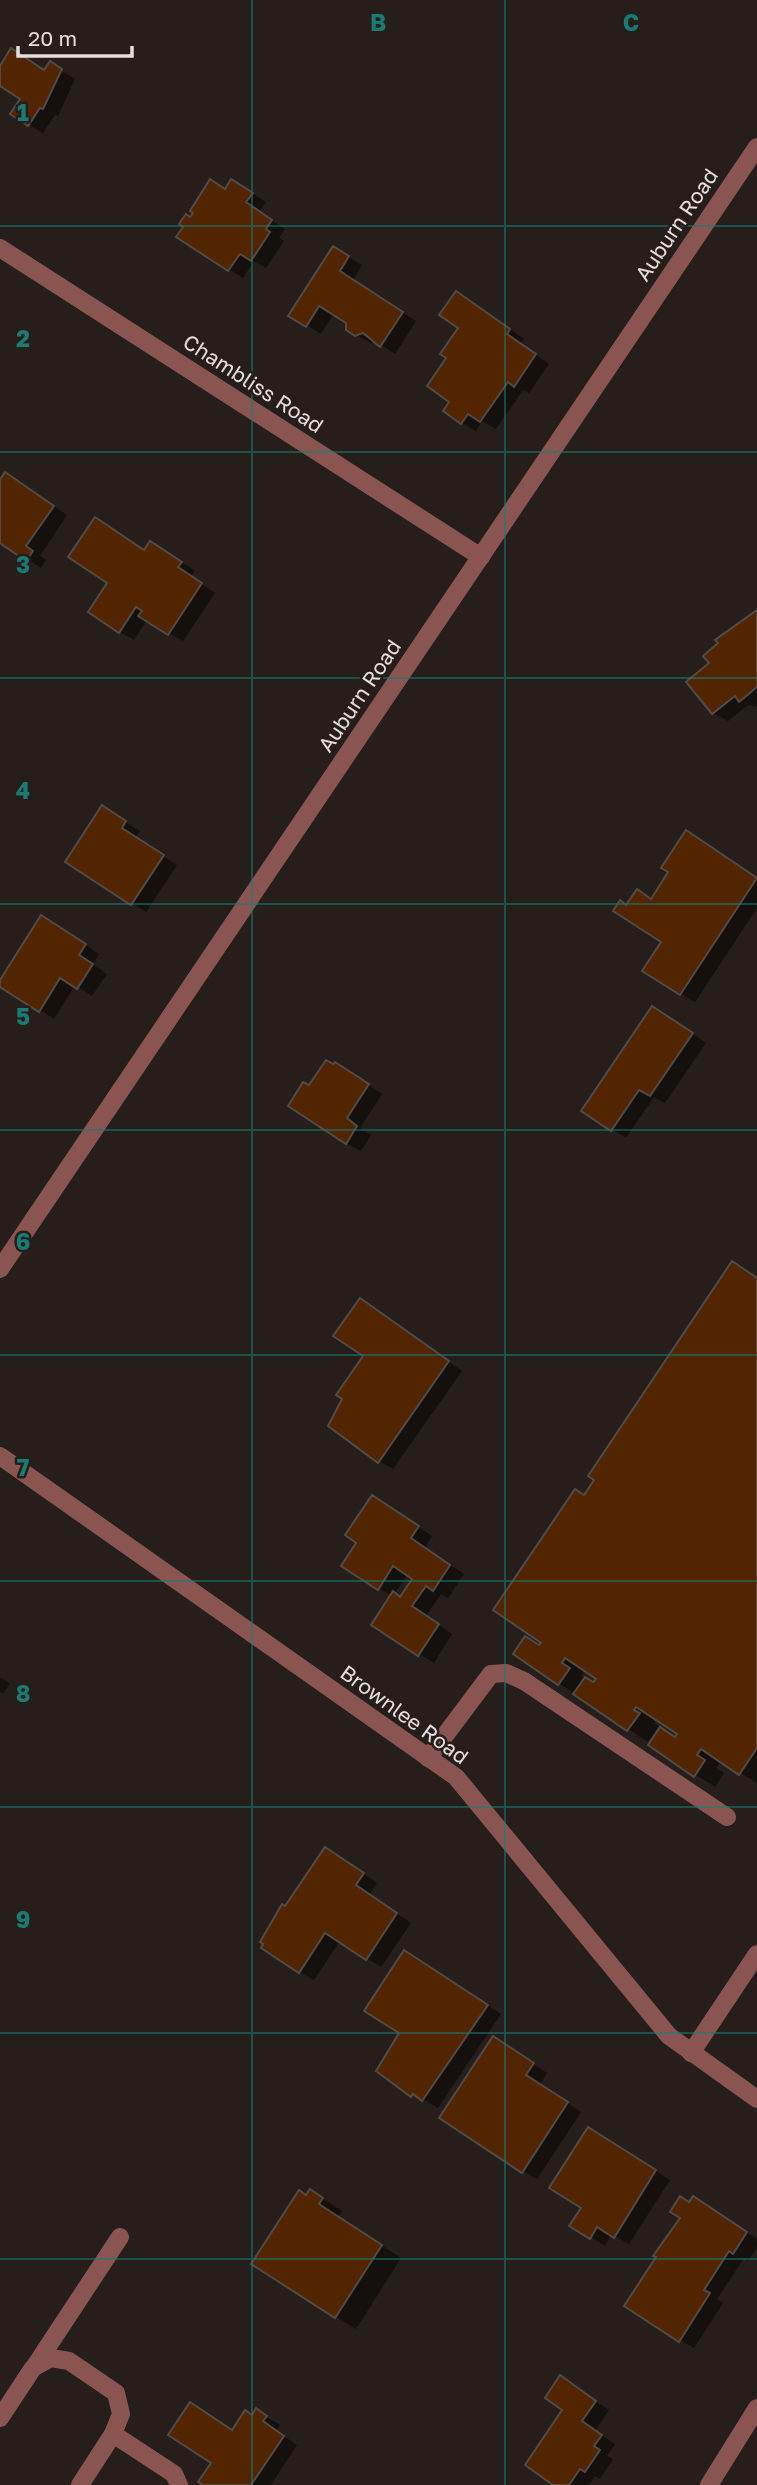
<svg xmlns="http://www.w3.org/2000/svg" width="757" height="2485" viewBox="0 0 757 2485" font-family="'Golos Text',sans-serif">
	<style>
		.shadow { fill: #0007; fill-rule: evenodd }
		.building { fill: #522500; stroke: #514a45; stroke-width: 2 }
		.lines { fill: none; stroke-linecap: round; stroke-linejoin: round }
		.minor { stroke: #8a5550; stroke-width: 18 }
		.grid { fill: none; stroke: #1a7b74; stroke-width: 2; stroke-opacity: 0.55 }
		.labels { text-anchor: middle; stroke-width: 5; stroke-linejoin: round; paint-order: stroke }
		.street-label { font-size: 21px; fill: #e4dfdd; stroke: #251e1a }
		.grid-label { font-size: 23px; text-anchor: middle; font-weight: bold; fill: #1a7b74; stroke: #251e1a; stroke-width: 5; stroke-linejoin: round; paint-order: stroke }
	</style>
	<rect width="100%" height="100%" fill="#251e1a"/>
	<g class="shadow">
		<polygon points="50,64 75,79 58,116 55,115 43,133 29,124 23,99 0,84 0,69 45,72"/>
		<polygon points="246,189 266,202 259,212 285,229 279,238 284,241 266,268 254,261 243,278 229,269 191,219 226,190"/>
		<polygon points="333,248 362,265 353,280 416,321 395,354 376,341 371,343 356,335 347,322 334,313 321,334 307,325"/>
		<polygon points="471,302 524,339 520,344 549,364 529,393 523,390 496,429 482,421 476,431 462,423 452,401 449,357"/>
		<polygon points="20,482 67,515 40,556 46,560 41,568 0,541 0,483"/>
		<polygon points="145,551 165,551 195,571 191,577 215,593 183,641 147,620 134,640 120,632"/>
		<polygon points="757,612 757,707 748,705 728,721 713,713 711,663"/>
		<polygon points="116,816 140,831 135,838 177,865 146,912 67,861"/>
		<polygon points="701,840 757,878 757,908 695,1002 681,994 663,942 627,906 652,900"/>
		<polygon points="56,926 99,954 93,964 107,974 92,996 75,985 54,1019 0,983"/>
		<polygon points="667,1016 706,1043 665,1103 654,1097 626,1138 583,1111"/>
		<polygon points="350,1072 382,1094 360,1128 371,1135 361,1151 346,1143 309,1088"/>
		<path d="M733 1264 757 1278V1783L721 1761 716 1768 724 1773 715 1787 650 1745 676 1738 679 1734 656 1718 654 1723 659 1726 648 1742 515 1654 540 1647 585 1497ZM585 1670 598 1678 594 1684 581 1676Z"/>
		<polygon points="374,1308 462,1371 393,1469 379,1461 365,1356"/>
		<path d="M386 1506 432 1536 425 1548 464 1574 448 1598 441 1594 426 1616 452 1634 434 1663 373 1624 392 1596 379 1588 359 1542ZM408 1574 414 1578 401 1598 394 1594Z"/>
		<polygon points="0,1677 10,1684 3,1693 0,1692"/>
		<polygon points="340,1857 377,1883 369,1895 411,1923 381,1967 340,1941 314,1980 300,1972 286,1908"/>
		<polygon points="418,1961 501,2014 438,2108 378,2071 401,2033"/>
		<polygon points="508,2047 547,2073 540,2085 581,2112 537,2179 523,2171"/>
		<polygon points="603,2137 670,2180 629,2244 612,2234 605,2246 591,2237 583,2208"/>
		<polygon points="311,2191 342,2211 338,2217 401,2258 356,2329 336,2317 307,2197"/>
		<polygon points="708,2207 757,2239 757,2247 748,2261 744,2258 717,2299 723,2303 694,2348 680,2340"/>
		<polygon points="561,2378 609,2410 595,2431 615,2444 607,2456 613,2459 600,2479 595,2476 589,2485 557,2485 564,2409"/>
		<polygon points="256,2411 280,2425 276,2431 297,2445 271,2485 207,2485 234,2431"/>
	</g>
	<g class="building">
		<polygon points="11,48 44,70 50,61 62,69 43,109 40,108 28,126 10,114 20,99 0,86 0,66"/>
		<polygon points="210,179 225,189 231,179 253,193 246,202 272,220 266,229 270,232 251,261 240,254 228,271 176,237 183,227 179,224 186,214 190,217 193,213 190,211"/>
		<polygon points="333,246 349,256 340,271 403,312 380,347 363,333 355,336 346,330 346,323 319,306 306,327 288,316"/>
		<polygon points="456,291 510,329 507,334 536,354 514,387 508,382 480,422 468,414 461,424 443,411 449,402 427,386 446,358 440,354 458,328 439,315"/>
		<polygon points="5,472 54,506 26,546 33,551 26,561 0,543 0,480"/>
		<polygon points="95,517 144,550 150,541 182,562 178,567 202,583 168,635 138,616 142,611 136,607 119,633 88,612 107,583 68,557"/>
		<polygon points="757,610 757,687 739,702 735,696 712,714 686,682 709,663 703,656 718,643 715,640"/>
		<polygon points="102,805 126,821 122,828 164,855 131,905 65,862"/>
		<polygon points="686,830 757,878 680,995 642,971 661,942 613,911 620,900 626,905 637,889 651,899 668,872 661,868"/>
		<polygon points="41,915 86,944 79,955 93,964 77,989 60,978 39,1012 0,987 0,980"/>
		<polygon points="652,1006 693,1033 650,1096 639,1090 611,1131 581,1111"/>
		<polygon points="326,1060 333,1064 335,1062 369,1084 347,1118 357,1126 346,1144 288,1106 303,1082 309,1085"/>
		<polygon points="732,1261 757,1278 757,1748 739,1775 701,1749 697,1755 705,1760 694,1777 648,1745 660,1727 675,1737 677,1734 636,1707 634,1710 640,1713 627,1731 573,1694 585,1677 593,1682 596,1679 565,1658 562,1663 570,1668 558,1685 513,1654 525,1636 539,1645 541,1643 493,1610 575,1489 584,1495 594,1480 588,1476"/>
		<polygon points="360,1298 449,1361 378,1463 328,1426 342,1399 336,1395 363,1356 333,1336"/>
		<polygon points="372,1495 419,1526 411,1538 450,1565 433,1591 426,1586 412,1606 439,1624 418,1656 371,1625 393,1591 400,1597 412,1579 393,1566 378,1590 341,1566 356,1543 345,1535"/>
		<polygon points="325,1847 364,1873 356,1885 397,1913 366,1960 325,1933 299,1973 261,1948 263,1944 260,1942 282,1904 285,1906"/>
		<polygon points="404,1950 488,2005 422,2101 413,2094 411,2097 376,2071 399,2033 364,2011"/>
		<polygon points="493,2036 534,2063 526,2075 568,2102 522,2173 439,2118"/>
		<polygon points="588,2127 656,2170 614,2238 597,2227 590,2239 569,2226 581,2208 549,2188"/>
		<polygon points="310,2189 323,2198 319,2204 382,2245 335,2318 251,2264 299,2190 306,2195"/>
		<polygon points="680,2196 689,2202 693,2196 747,2232 733,2254 729,2251 704,2290 710,2293 679,2342 624,2306 656,2257 653,2256 680,2218 670,2212"/>
		<polygon points="560,2375 596,2401 582,2421 602,2435 594,2446 600,2450 585,2472 580,2469 569,2485 553,2485 525,2465 562,2410 545,2398"/>
		<polygon points="190,2402 232,2430 245,2410 252,2415 256,2408 267,2416 263,2421 284,2436 251,2485 203,2485 198,2482 211,2463 168,2435"/>
	</g>
	<g class="lines">
		<g class="minor">
			<polyline points="0,248 481,557"/>
			<polyline points="0,1269 757,147"/>
			<polyline points="0,1456 456,1777 669,2036 757,2099"/>
			<polyline points="428,1758 491,1674 506,1673 524,1681 727,1817"/>
			<polyline points="691,2053 757,1954"/>
			<polyline points="35,2366 120,2237"/>
			<polyline points="0,2418 33,2368 51,2358 69,2361 116,2393 121,2414 113,2434 80,2485"/>
			<polyline points="113,2434 174,2474 179,2485"/>
			<polyline points="709,2485 757,2408"/>
		</g>
	</g>
	<path class="grid" d="M252 0V2485M505 0V2485M0 226H757M0 452H757M0 678H757M0 904H757M0 1130H757M0 1355H757M0 1581H757M0 1807H757M0 2033H757M0 2259H757"/>
	<g class="labels">
		<g class="street-label">
			<text transform="translate(677 225) rotate(-56)" y="7">Auburn Road</text>
			<text transform="translate(253 384) rotate(33)" y="7">Chambliss Road</text>
			<text transform="translate(360 696) rotate(-56)" y="7">Auburn Road</text>
			<text transform="translate(404 1715) rotate(36)" y="7">Brownlee Road</text>
		</g>
	</g>
	<g class="grid-label">
		<text x="378" y="31">B</text>
		<text x="631" y="31">C</text>
		<text x="23" y="121">1</text>
		<text x="23" y="347">2</text>
		<text x="23" y="573">3</text>
		<text x="23" y="799">4</text>
		<text x="23" y="1025">5</text>
		<text x="23" y="1250">6</text>
		<text x="23" y="1476">7</text>
		<text x="23" y="1702">8</text>
		<text x="23" y="1928">9</text>
	</g>
	<path d="M18 46v10h114v-10" fill="none" stroke="#e4dfdd" stroke-width="3.5"/>
	<text x="28" y="46" font-size="21" fill="#e4dfdd" stroke="#251e1a" stroke-width="5" paint-order="stroke">20 m</text>
</svg>
